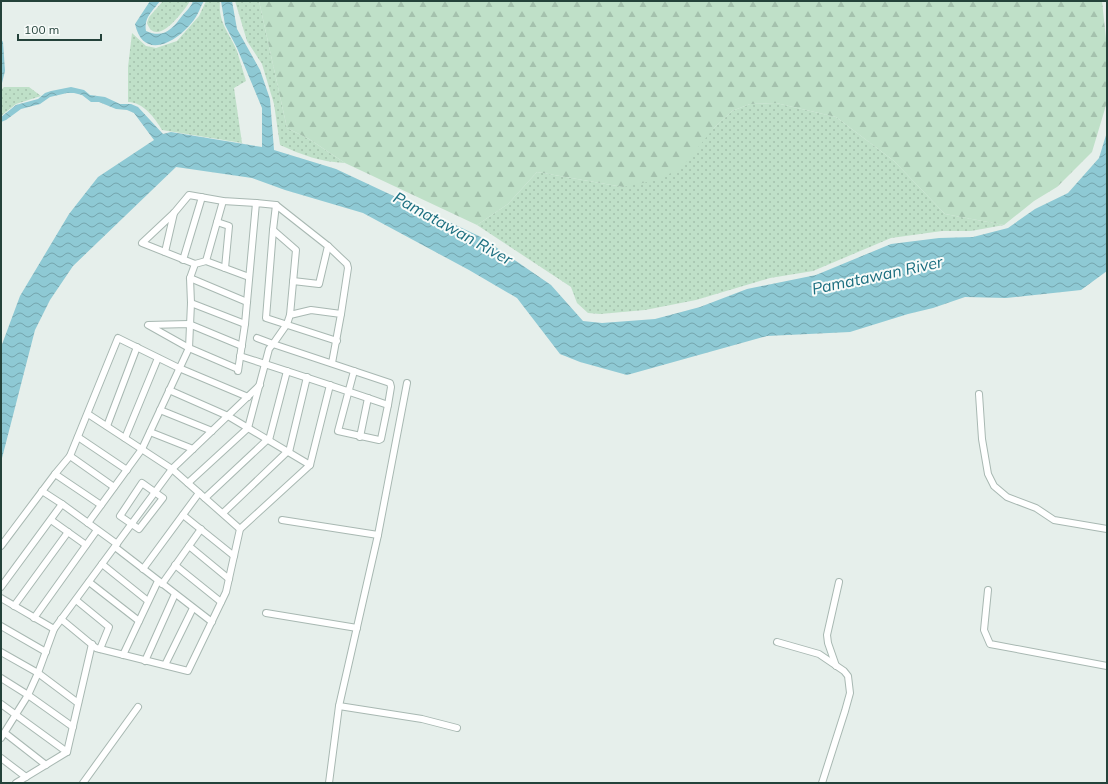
<svg xmlns="http://www.w3.org/2000/svg" width="1108" height="784" viewBox="0 0 1108 784" font-family="Mulish,sans-serif">
	<style>
		.grass { fill: url(#grass-dots) }
		.forest { fill: url(#forest-firs) }
		.water { fill: url(#water-waves) }
		.lines { fill: none; stroke-linecap: round; stroke-linejoin: round }
		.minor-casing { stroke: #a8b8b2; stroke-width: 8 }
		.minor { stroke: #fff; stroke-width: 6 }
		.labels { text-anchor: middle; stroke-width: 4; stroke-linejoin: round; paint-order: stroke }
		.water-label { font-size: 16px; font-style: italic; fill: #1c6f80; stroke: #f7fbf9 }
	</style>
	<defs>
		<pattern id="grass-dots" width="8" height="8" patternUnits="userSpaceOnUse"><rect width="8" height="8" fill="#bfe0c8"/><path d="M2 2h.1M6 6h.1" fill="none" stroke="#a4c1ad" stroke-width="1.8" stroke-linecap="round"/></pattern>
		<pattern id="forest-firs" width="22" height="20" patternUnits="userSpaceOnUse"><rect width="22" height="20" fill="#bfe0c8"/><path d="M5 1l3.5 6h-7zM16 11l3.5 6h-7z" fill="#a4c1ad"/></pattern>
		<pattern id="water-waves" width="16" height="10" patternUnits="userSpaceOnUse"><rect width="16" height="10" fill="#8ec9d4"/><path d="M0 5q4-4 8 0t8 0" fill="none" stroke="#74a5ad"/></pattern>
	</defs>
	<rect width="100%" height="100%" fill="#e6efeb"/>
	<g class="grass">
		<path d="M163 1H190C184 11 156 49 147 23L149 17Z"/>
		<path d="M206 1H220C218 23 229 32 237 51 240 61 243 71 246 81L234 88 242 143 162 130C155 118 143 102 128 102V67L132 33 146 46 156 48 177 41 199 16Z"/>
		<path d="M235 1H259L287 128 309 139 345 163C321 162 302 155 280 145L274 104 262 64 247 41Z"/>
		<polygon points="4,87 29,87 41,96 16,104 1,116 1,90"/>
		<polygon points="776,103 836,117 894,161 945,214 1004,225 971,231 942,231 891,238 813,271 770,278 696,300 645,310 600,314 588,313 577,303 571,287 477,225 508,204 537,172 623,187 714,128 732,111 750,104"/>
	</g>
	<polygon class="forest" points="259,1 1102,1 1107,48 1107,102 1092,152 1057,187 1034,201 1004,225 945,214 894,161 836,117 776,103 750,104 732,111 714,128 681,168 657,180 623,187 537,172 508,204 477,225 345,163 309,139 287,128"/>
	<g class="water">
		<path d="M150 1H160C152 12 144 17 146 31 164 39 172 29 182 16 186 11 191 7 193 1H204C201 5 200 10 197 15 184 38 144 65 135 24Z"/>
		<polygon points="221,1 232,1 237,29 260,70 270,99 274,150 336,169 481,237 551,285 583,321 602,323 655,319 700,307 747,289 816,275 891,244 939,238 973,237 1008,228 1035,209 1068,193 1099,158 1107,132 1107,271 1081,290 1006,298 965,297 933,308 908,314 850,332 767,336 627,375 580,362 560,354 517,298 469,270 363,213 285,190 252,178 176,167 73,266 50,300 35,330 1,462 1,347 20,296 69,214 98,177 154,140 134,113 127,110 116,109 99,102 91,102 82,95 74,93 67,93 50,97 40,104 21,109 6,120 1,122 1,117 16,105 38,99 45,93 51,91 71,87 84,90 90,95 105,97 120,104 131,104 138,107 163,134 171,132 262,147 262,108 237,48 225,25"/>
		<polygon points="1,39 3,42 5,71 1,87"/>
	</g>
	<g class="lines">
		<defs>
			<g id="minor">
				<polyline points="217,222 229,226 225,268"/>
				<polyline points="273,230 276,205 328,246 319,284 293,281"/>
				<polyline points="328,246 347,264 348,268 341,314"/>
				<polyline points="165,252 174,213"/>
				<polyline points="183,260 202,197"/>
				<polyline points="206,261 223,201"/>
				<polyline points="195,264 142,243 174,213 189,195 223,201 256,203"/>
				<polyline points="190,278 247,302"/>
				<polyline points="191,303 245,324"/>
				<polyline points="290,315 296,250 273,230 266,318 337,341"/>
				<path d="M240 356C290 372 339 388 388 405L381 439 379 440 338 431 354 371"/>
				<polyline points="332,363 341,314 311,310 290,315 287,324 273,344 390,383 391,387 388,405"/>
				<polyline points="238,369 189,348 148,325 189,324 242,346"/>
				<polyline points="238,371 245,324 256,203 276,205"/>
				<polyline points="979,394 982,439 988,474 994,486 1007,497 1036,508 1054,520 1107,529"/>
				<polyline points="160,410 212,431"/>
				<polyline points="88,414 172,469 240,529"/>
				<polyline points="107,426 137,347"/>
				<polyline points="150,432 193,449"/>
				<polyline points="78,437 127,470"/>
				<polyline points="360,437 368,398"/>
				<polyline points="125,438 158,358"/>
				<polyline points="269,440 287,371"/>
				<polyline points="289,452 307,377"/>
				<polyline points="70,456 114,487"/>
				<polyline points="310,465 330,385"/>
				<polygon points="142,483 163,498 139,529 120,516"/>
				<polyline points="188,483 248,428 269,349 273,344 257,338"/>
				<polyline points="42,491 62,504"/>
				<polyline points="205,498 268,439"/>
				<polyline points="101,505 55,474 70,456 118,338 179,368 248,397"/>
				<polyline points="223,513 288,451"/>
				<polyline points="183,515 234,556"/>
				<polyline points="51,520 86,545"/>
				<polyline points="282,520 378,535"/>
				<polyline points="88,523 142,449 189,348 191,303 190,278 195,264 206,261 249,277"/>
				<polyline points="1,546 55,474"/>
				<polyline points="189,546 229,579"/>
				<polyline points="115,547 212,622"/>
				<polyline points="102,564 148,601"/>
				<polyline points="175,565 221,602"/>
				<polyline points="143,569 199,493"/>
				<polyline points="89,582 139,621"/>
				<polyline points="162,584 201,529"/>
				<polyline points="1,587 62,504 117,544"/>
				<polyline points="988,590 984,630 990,644 1107,666"/>
				<polyline points="1,598 54,629"/>
				<polyline points="76,600 109,627 100,649"/>
				<polyline points="14,606 68,532"/>
				<polyline points="266,613 357,628"/>
				<polyline points="34,618 97,530"/>
				<polyline points="61,619 96,648 188,671 226,592 240,529 310,465 228,416 169,390"/>
				<polyline points="1,626 46,652"/>
				<polyline points="777,642 819,654 844,671 848,676 850,693 845,711 822,783"/>
				<polyline points="1,652 38,673 78,703"/>
				<polyline points="123,655 158,581"/>
				<polyline points="145,661 175,594"/>
				<polyline points="165,665 193,608"/>
				<polyline points="836,666 828,643 827,635 839,582"/>
				<polyline points="1,678 28,695 73,727"/>
				<polyline points="1,704 67,752 16,783"/>
				<polyline points="339,706 422,719 457,728"/>
				<polyline points="5,733 46,765"/>
				<polyline points="1,738 28,695 38,673 54,629 172,469 260,385"/>
				<polyline points="67,752 92,644"/>
				<polyline points="1,758 26,777"/>
				<polyline points="83,783 138,707"/>
				<polyline points="329,783 339,706 378,535 407,383"/>
			</g>
		</defs>
		<use href="#minor" class="minor-casing"/>
		<use href="#minor" class="minor"/>
	</g>
	<g class="labels">
		<g class="water-label">
			<text transform="translate(453 228) rotate(29)" y="6">Pamatawan River</text>
			<text transform="translate(877 275) rotate(-12)" y="6">Pamatawan River</text>
		</g>
	</g>
	<rect width="1108" height="784" fill="none" stroke="#24423a" stroke-width="4"/>
	<path d="M18 34v6h83v-6" fill="none" stroke="#24423a" stroke-width="2"/>
	<text x="24" y="34" font-size="12" fill="#24423a" stroke="#f7fbf9" stroke-width="3" paint-order="stroke">100 m</text>
</svg>
